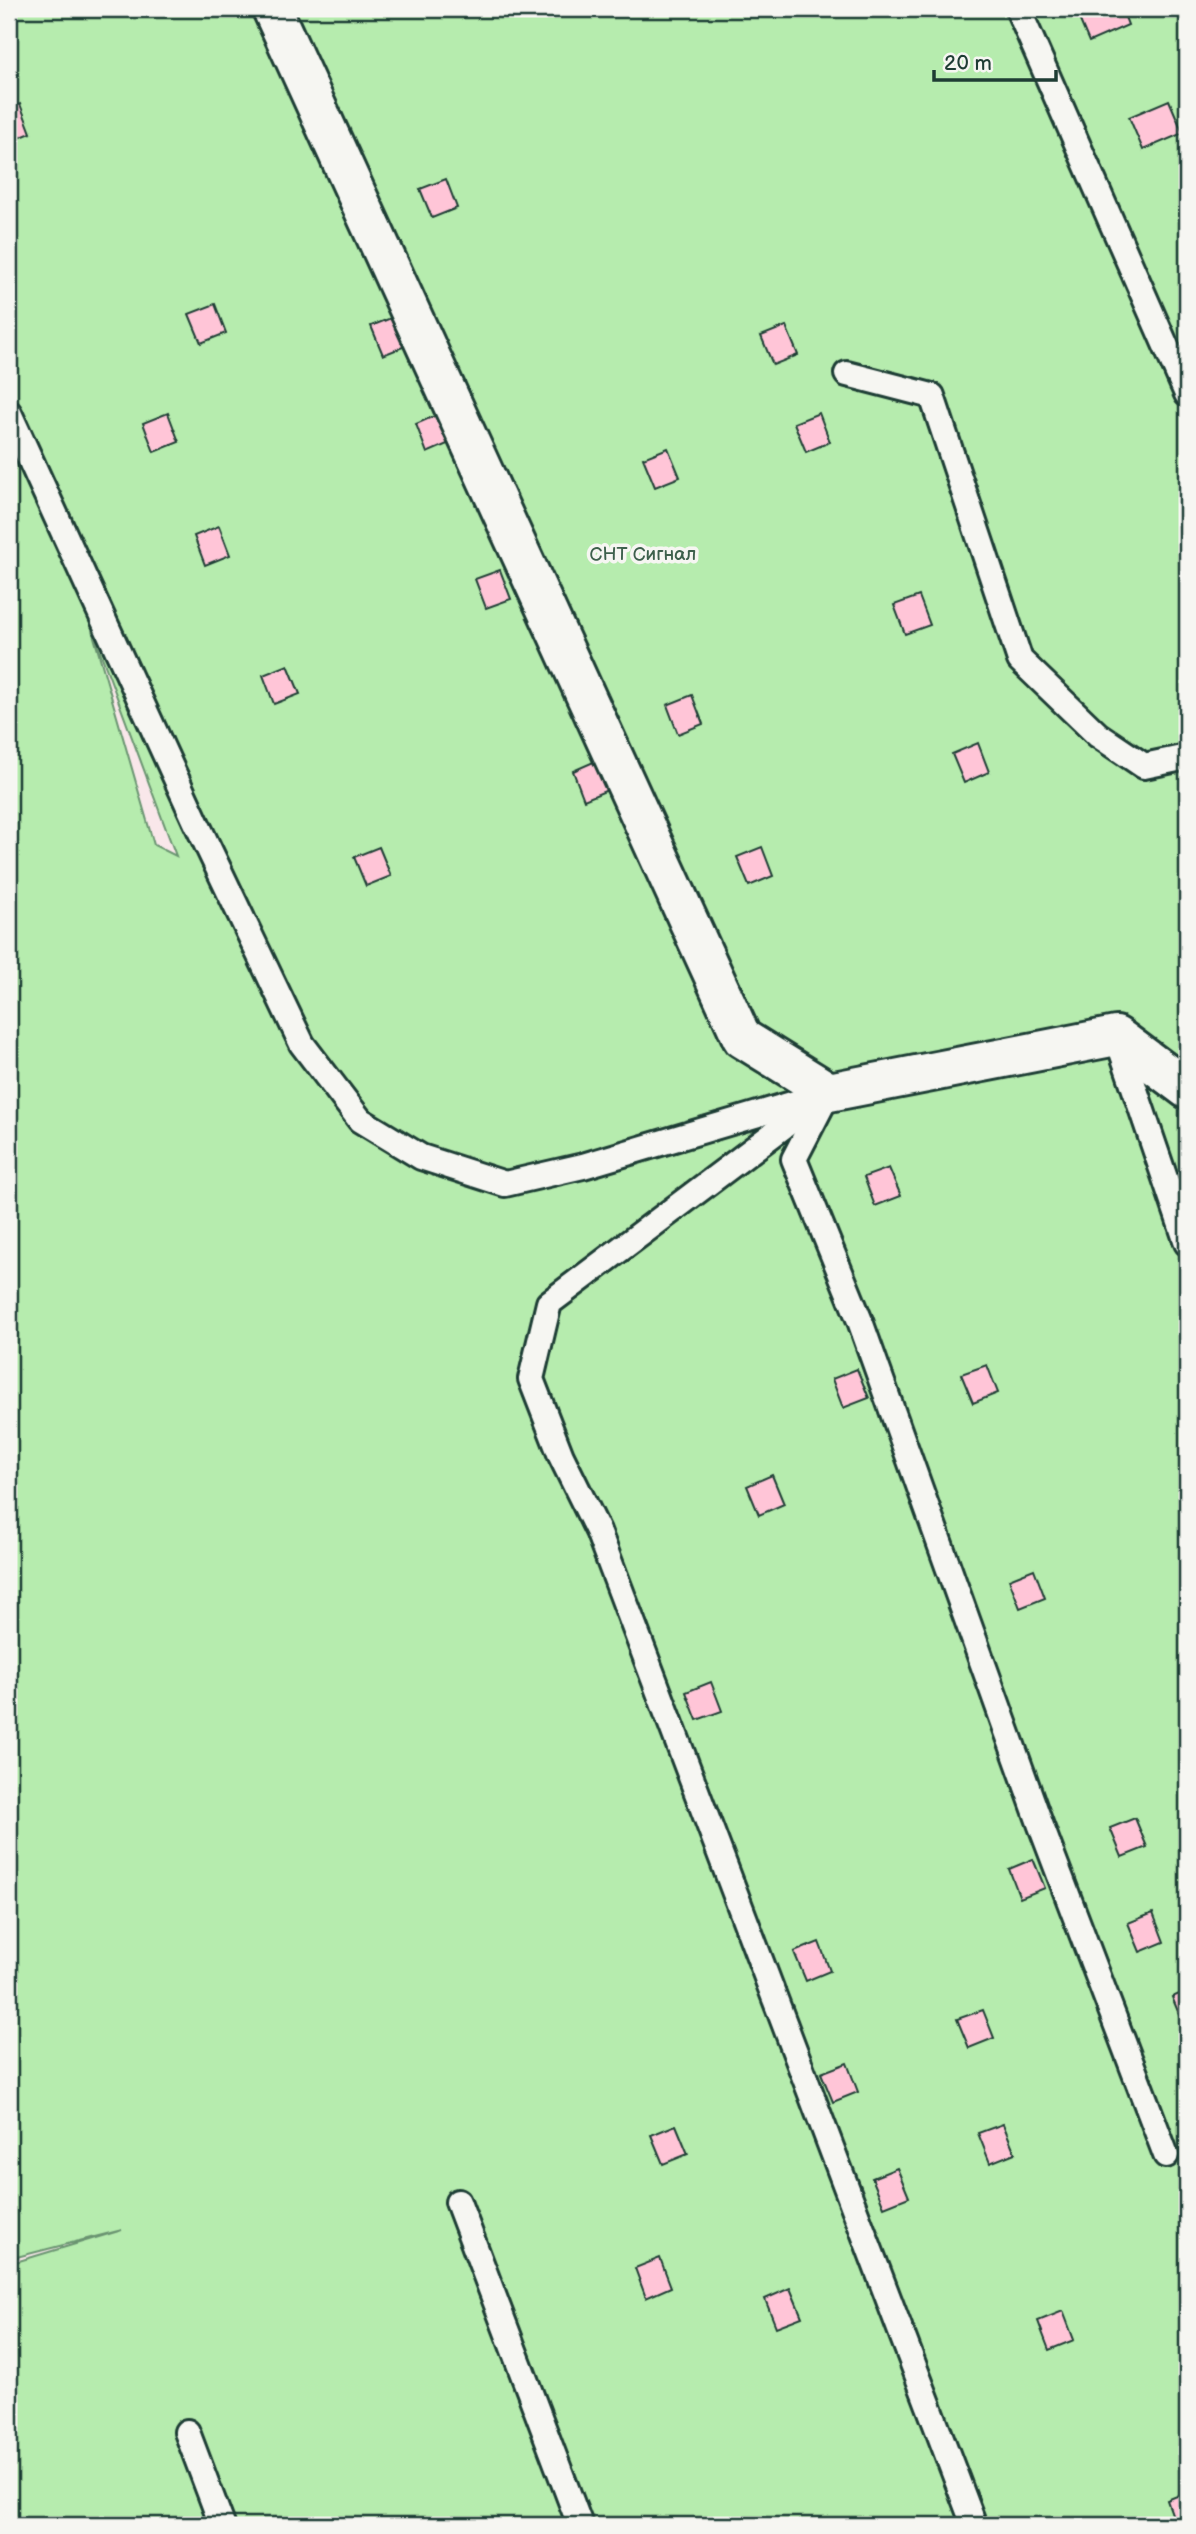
<svg xmlns="http://www.w3.org/2000/svg" width="1196" height="2534" viewBox="0 0 1196 2534" font-family="'Balsamiq Sans',sans-serif">
	<style>
		.green { fill: #b6ecae; stroke: #6a9471; stroke-width: 2; fill-rule: evenodd }
		.building { fill: #ffc5d7; stroke: #1f3d34; stroke-width: 2 }
		.lines { fill: none; stroke-linecap: round; stroke-linejoin: round }
		.lane-casing { stroke: #1f3d34; stroke-width: 30 }
		.street-casing { stroke: #1f3d34; stroke-width: 44 }
		.lane { stroke: #f6f6f2; stroke-width: 24 }
		.street { stroke: #f6f6f2; stroke-width: 38 }
		.labels { text-anchor: middle; stroke-width: 7; stroke-linejoin: round; paint-order: stroke }
		.park-label { font-size: 19px; fill: #3d604c; stroke: #f6f6f2 }
	</style>
	<rect width="100%" height="100%" fill="#f9e7ea"/>
	<filter id="ink" filterUnits="userSpaceOnUse"><feTurbulence type="fractalNoise" baseFrequency=".0143" numOctaves="2"/><feDisplacementMap in="SourceGraphic" scale="14" xChannelSelector="R" yChannelSelector="G"/><feConvolveMatrix kernelMatrix="1 2 1 2 8 2 1 2 1" color-interpolation-filters="sRGB"/></filter>
	<g filter="url(#ink)">
		<path class="green" d="M9 9H1187V2525H9V2264L122 2230 9 2259ZM92 630 176 856 154 845Z"/>
		<g class="building">
			<polygon points="1075,9 1122,9 1128,25 1089,42"/>
			<polygon points="1169,100 1183,133 1143,150 1129,117"/>
			<polygon points="20,104 31,133 9,142 9,109"/>
			<polygon points="446,179 457,208 432,218 420,189"/>
			<polygon points="215,304 226,333 201,343 189,314"/>
			<polygon points="396,316 408,345 383,355 371,326"/>
			<polygon points="786,326 798,355 773,365 761,336"/>
			<polygon points="168,413 179,442 154,452 143,423"/>
			<polygon points="441,413 452,442 427,453 416,424"/>
			<polygon points="819,413 830,442 806,452 794,423"/>
			<polygon points="668,448 680,477 655,487 643,458"/>
			<polygon points="219,526 230,555 205,565 194,536"/>
			<polygon points="500,570 511,599 486,608 475,579"/>
			<polygon points="919,596 930,625 905,634 894,605"/>
			<polygon points="288,665 300,694 274,704 263,675"/>
			<polygon points="692,695 703,724 678,734 667,705"/>
			<polygon points="978,743 989,772 964,783 952,754"/>
			<polygon points="598,760 610,789 584,800 573,771"/>
			<polygon points="379,847 391,876 366,886 354,857"/>
			<polygon points="762,847 773,876 749,886 737,857"/>
			<polygon points="889,1168 901,1196 875,1206 864,1177"/>
			<polygon points="987,1365 998,1393 973,1403 961,1374"/>
			<polygon points="857,1369 869,1398 843,1408 832,1379"/>
			<polygon points="772,1475 784,1504 759,1515 747,1486"/>
			<polygon points="1034,1569 1045,1598 1020,1608 1009,1579"/>
			<polygon points="711,1682 722,1711 697,1720 686,1692"/>
			<polygon points="1135,1818 1147,1847 1122,1857 1110,1828"/>
			<polygon points="1033,1859 1045,1888 1020,1898 1009,1869"/>
			<polygon points="1153,1913 1164,1942 1140,1952 1128,1923"/>
			<polygon points="819,1942 830,1971 806,1981 794,1952"/>
			<polygon points="1187,1991 1187,2024 1184,2026 1172,1997"/>
			<polygon points="983,2010 994,2038 969,2048 957,2019"/>
			<polygon points="847,2063 858,2092 833,2102 821,2073"/>
			<polygon points="1003,2124 1015,2153 990,2163 978,2133"/>
			<polygon points="676,2125 688,2154 663,2164 651,2135"/>
			<polygon points="897,2168 909,2197 884,2207 872,2178"/>
			<polygon points="660,2258 671,2287 646,2298 635,2268"/>
			<polygon points="790,2288 802,2317 776,2327 765,2299"/>
			<polygon points="1063,2311 1074,2340 1049,2350 1038,2321"/>
			<polygon points="1187,2492 1187,2525 1176,2525 1167,2500"/>
		</g>
		<g class="lines">
			<defs>
				<g id="lane">
					<polyline points="1018,9 1187,394"/>
					<polyline points="847,374 932,396 1020,660 1098,735 1144,766 1187,757"/>
					<polyline points="9,413 196,822 302,1044 360,1120 421,1157 505,1184 583,1166 812,1098"/>
					<polyline points="1117,1037 1187,1243"/>
					<polyline points="829,1092 549,1303 531,1379 561,1456 598,1531 974,2525"/>
					<polyline points="825,1099 794,1159 860,1321 1041,1826 1166,2155"/>
					<polyline points="458,2202 580,2525"/>
					<polyline points="187,2432 222,2525"/>
				</g>
				<polyline id="street" points="272,9 742,1038 829,1092 1116,1036 1187,1089"/>
			</defs>
			<use href="#lane" class="lane-casing"/>
			<use href="#street" class="street-casing"/>
			<use href="#lane" class="lane"/>
			<use href="#street" class="street"/>
		</g>
	</g>
	<g class="labels">
		<g class="park-label">
			<text x="643" y="560">СНТ Сигнал</text>
		</g>
	</g>
	<rect width="1196" height="2534" fill="none" stroke="#f6f6f2" stroke-width="35"/>
	<rect x="18" y="18" width="1161" height="2499" fill="none" stroke="#1f3d34" stroke-width="2.5" filter="url(#ink)"/>
	<path d="M934 70v10h122v-10" fill="none" stroke="#1f3d34" stroke-width="3.5"/>
	<text x="944" y="70" font-size="21" fill="#1f3d34" stroke="#f6f6f2" stroke-width="5" paint-order="stroke">20 m</text>
</svg>
